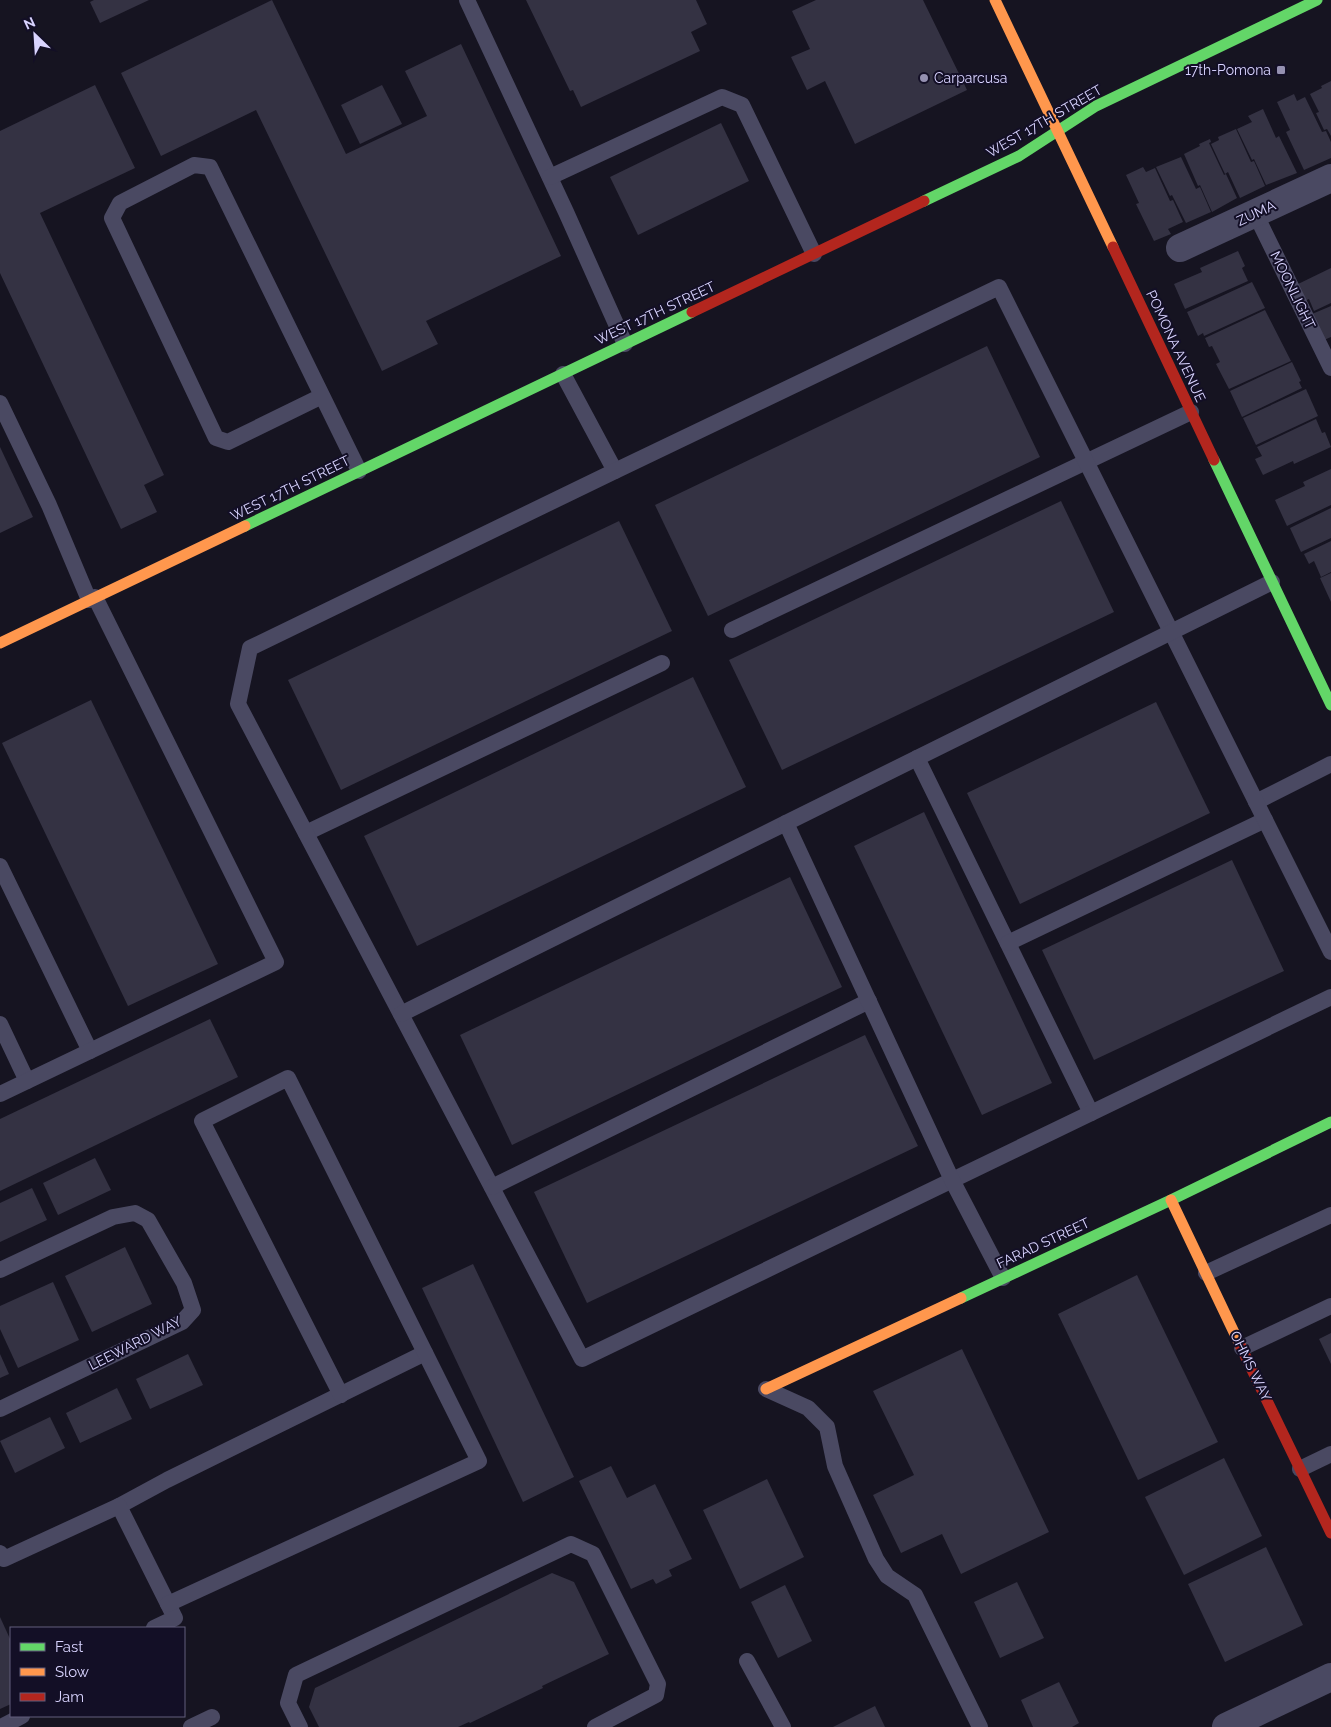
<svg xmlns="http://www.w3.org/2000/svg" width="1331" height="1727" viewBox="0 0 1331 1727" font-family="Raleway,sans-serif">
	<style>
		.building { fill: #343243 }
		.lines { fill: none; stroke-linecap: round; stroke-linejoin: round }
		.lane { stroke: #4a4962; stroke-width: 16 }
		.street { stroke: #4a4962; stroke-width: 28 }
		.fast { stroke: #63d668; stroke-width: 11 }
		.slow { stroke: #ff974d; stroke-width: 11 }
		.jam { stroke: #b3261e; stroke-width: 11 }
		.poi-dot { fill: #9591b1; stroke: #130f26; stroke-width: 2 }
		.labels { text-anchor: middle; stroke-width: 4; stroke-linejoin: round; paint-order: stroke }
		.poi-label { font-size: 14px; fill: #d9d4ff; stroke: #130f26; text-anchor: end }
		.street-label { font-size: 14px; fill: #d9d4ff; stroke: #130f26 }
	</style>
	<rect width="100%" height="100%" fill="#161421"/>
	<g class="building">
		<polygon points="94,0 149,0 100,23 90,2"/>
		<polygon points="272,0 346,154 427,116 405,71 461,44 561,256 426,321 438,344 382,371 256,110 161,156 121,73"/>
		<polygon points="526,0 696,0 707,24 691,32 700,51 581,107 573,90 570,91"/>
		<polygon points="816,0 923,0 967,90 855,144 825,81 807,90 791,57 810,49 792,11"/>
		<polygon points="1331,81 1331,136 1327,129 1324,130 1316,113 1319,112 1310,94 1322,88 1321,86"/>
		<polygon points="95,85 135,168 40,213 164,475 144,485 157,512 121,529 0,273 0,131"/>
		<polygon points="382,85 402,124 360,144 341,105"/>
		<polygon points="1294,94 1297,101 1305,97 1322,132 1326,131 1331,142 1331,158 1304,170 1286,132 1290,130 1277,102"/>
		<polygon points="1263,109 1276,138 1279,136 1297,173 1266,185 1254,159 1252,160 1237,129 1252,122 1248,116"/>
		<polygon points="721,123 749,181 638,235 610,177"/>
		<polygon points="1236,129 1251,162 1254,161 1265,186 1240,198 1228,172 1225,174 1211,144 1219,140 1218,137"/>
		<polygon points="1210,139 1211,142 1209,143 1224,175 1226,174 1237,198 1212,212 1200,185 1198,186 1184,154 1200,146 1199,144"/>
		<polygon points="1181,157 1196,189 1200,187 1211,212 1186,223 1172,195 1170,196 1156,167"/>
		<polygon points="1143,167 1146,172 1155,168 1170,201 1173,200 1183,222 1168,229 1171,234 1154,241 1136,204 1139,203 1126,175"/>
		<polygon points="1238,251 1245,266 1242,268 1248,281 1185,309 1174,284 1202,272 1200,268"/>
		<polygon points="1331,268 1331,303 1314,311 1309,299 1304,301 1296,285"/>
		<polygon points="1252,282 1265,308 1204,336 1203,333 1198,336 1187,312"/>
		<polygon points="1331,306 1331,337 1324,340 1312,314"/>
		<polygon points="1265,310 1291,361 1229,389 1216,364 1220,362 1212,346 1209,347 1205,338"/>
		<polygon points="987,346 1040,457 708,616 655,505"/>
		<polygon points="1292,362 1301,381 1299,382 1302,388 1242,417 1230,391"/>
		<polygon points="1306,389 1318,416 1256,445 1243,418"/>
		<polygon points="1316,419 1322,433 1325,432 1331,447 1294,464 1293,461 1263,475 1255,459 1262,456 1257,447"/>
		<polygon points="0,447 33,517 0,533"/>
		<polygon points="1331,469 1331,505 1287,526 1275,500 1305,486 1303,482"/>
		<polygon points="1061,501 1114,612 782,770 729,660"/>
		<polygon points="1331,508 1331,538 1301,552 1290,528"/>
		<polygon points="619,521 672,631 341,790 288,680"/>
		<polygon points="1331,541 1331,572 1321,577 1314,561 1309,564 1304,554"/>
		<polygon points="1331,573 1331,602 1320,578"/>
		<polygon points="693,677 746,787 417,946 364,836"/>
		<polygon points="91,700 218,964 128,1006 2,743"/>
		<polygon points="1156,702 1210,813 1020,904 967,793"/>
		<polygon points="924,812 1052,1083 982,1115 854,846"/>
		<polygon points="1232,860 1284,971 1094,1060 1042,950"/>
		<polygon points="790,877 842,987 512,1145 460,1035"/>
		<polygon points="210,1019 238,1077 0,1191 0,1119"/>
		<polygon points="865,1035 918,1146 587,1303 534,1192"/>
		<polygon points="95,1158 111,1190 58,1215 43,1183"/>
		<polygon points="32,1188 47,1220 0,1242 0,1203"/>
		<polygon points="125,1247 152,1304 92,1332 65,1276"/>
		<polygon points="473,1264 574,1477 523,1502 422,1288"/>
		<polygon points="1137,1275 1218,1442 1138,1480 1058,1314"/>
		<polygon points="53,1282 79,1340 18,1368 0,1329 0,1306"/>
		<polygon points="1331,1333 1331,1364 1319,1339"/>
		<polygon points="962,1349 1049,1532 961,1574 942,1534 901,1553 873,1495 914,1475 873,1391"/>
		<polygon points="0,1354 9,1374 0,1378"/>
		<polygon points="188,1354 203,1385 150,1409 136,1379"/>
		<polygon points="117,1388 132,1419 80,1443 66,1413"/>
		<polygon points="50,1417 65,1448 15,1473 0,1441"/>
		<polygon points="1224,1458 1262,1536 1184,1575 1145,1497"/>
		<polygon points="611,1466 627,1498 655,1484 692,1559 669,1570 672,1576 656,1584 653,1579 631,1589 579,1481"/>
		<polygon points="767,1479 804,1557 740,1589 703,1510"/>
		<polygon points="1266,1547 1303,1625 1225,1662 1188,1584"/>
		<polygon points="552,1573 574,1582 609,1654 542,1686 543,1688 470,1723 469,1722 458,1727 319,1727 309,1707 315,1688"/>
		<polygon points="1017,1582 1044,1638 1000,1658 974,1602"/>
		<polygon points="785,1585 812,1641 778,1658 751,1602"/>
		<polygon points="0,1617 11,1641 11,1704 0,1709"/>
		<polygon points="1059,1682 1079,1723 1072,1727 1033,1727 1021,1700"/>
		<polygon points="875,1706 885,1727 833,1727"/>
	</g>
	<g class="lines">
		<g class="lane">
			<polyline points="467,0 566,212 625,344"/>
			<polyline points="550,177 722,97 742,105 814,254"/>
			<polyline points="1255,213 1331,368"/>
			<polyline points="563,374 615,471"/>
			<polyline points="322,396 228,442 216,438 112,218 120,203 194,165 210,167 359,471"/>
			<polyline points="0,403 49,505 89,600"/>
			<polyline points="732,630 1191,412"/>
			<polyline points="917,758 1091,1113"/>
			<polyline points="1256,802 1331,764"/>
			<polyline points="306,833 662,663"/>
			<polyline points="0,866 90,1051"/>
			<polyline points="1008,943 1265,820"/>
			<polyline points="1331,952 999,287 615,471 250,648 238,704 582,1359 1331,997"/>
			<polyline points="401,1014 786,823"/>
			<polyline points="0,1024 27,1081"/>
			<polyline points="0,1094 276,962 95,597"/>
			<polyline points="492,1187 869,1001"/>
			<polyline points="0,1270 113,1217 135,1213 148,1220 184,1283 193,1310 182,1322 0,1409"/>
			<polyline points="1206,1273 1331,1215"/>
			<polyline points="1003,1278 952,1180 786,823 1272,582"/>
			<polyline points="1242,1348 1331,1306"/>
			<polyline points="766,1389 808,1408 827,1427 835,1466 876,1559 887,1576 915,1595 980,1727"/>
			<polyline points="1300,1469 1331,1454"/>
			<polyline points="119,1506 167,1480 425,1353"/>
			<polyline points="0,1553 4,1559 119,1506 175,1618 154,1628"/>
			<polyline points="168,1604 479,1461 288,1078 202,1121 341,1395"/>
			<polyline points="747,1661 783,1727"/>
			<polyline points="1,1727 22,1716"/>
			<polyline points="191,1727 212,1717"/>
			<polyline points="300,1727 288,1703 296,1675 571,1544 593,1554 658,1684 656,1695 595,1727"/>
		</g>
		<g class="street">
			<polyline points="1180,248 1331,178"/>
			<polyline points="1226,1727 1331,1677"/>
		</g>
		<g class="fast">
			<polyline points="924,201 1019,156 1096,106 1317,0"/>
			<polyline points="1214,460 1331,705"/>
			<polyline points="245,526 692,312"/>
			<polyline points="961,1298 1171,1200 1331,1122"/>
		</g>
		<g class="slow">
			<polyline points="995,0 1113,247"/>
			<polyline points="0,643 245,526"/>
			<polyline points="1171,1200 1241,1347"/>
			<polyline points="766,1389 961,1298"/>
		</g>
		<g class="jam">
			<polyline points="1113,247 1214,460"/>
			<polyline points="692,312 924,201"/>
			<polyline points="1241,1347 1331,1533"/>
		</g>
	</g>
	<g class="poi-dot">
		<rect x="1276" y="65" width="10" height="10" rx="2.5"/>
		<circle cx="924" cy="78" r="5"/>
	</g>
	<g class="labels">
		<g class="poi-label">
			<text x="1271" y="75">17th-Pomona</text>
			<text x="934" y="83" text-anchor="start">Carparcusa</text>
		</g>
		<g class="street-label">
			<text transform="translate(1044 121) rotate(-30)" y="5">WEST 17TH STREET</text>
			<text transform="translate(1256 213) rotate(-25)" y="5">ZUMA</text>
			<text transform="translate(1293 290) rotate(64)" y="5">MOONLIGHT</text>
			<text transform="translate(655 313) rotate(-25)" y="5">WEST 17TH STREET</text>
			<text transform="translate(1176 346) rotate(65)" y="5">POMONA AVENUE</text>
			<text transform="translate(290 488) rotate(-26)" y="5">WEST 17TH STREET</text>
			<text transform="translate(1043 1243) rotate(-25)" y="5">FARAD STREET</text>
			<text transform="translate(135 1343) rotate(-27)" y="5">LEEWARD WAY</text>
			<text transform="translate(1251 1366) rotate(64)" y="5">OHMS WAY</text>
		</g>
	</g>
	<rect x="10" y="1627" width="175" height="90" fill="#130f26" stroke="#625e7d"/>
	<rect x="20" y="1643" width="25" height="8" fill="#63d668" stroke="#625e7d"/>
	<text x="55" y="1652" font-size="15" fill="#d9d4ff">Fast</text>
	<rect x="20" y="1668" width="25" height="8" fill="#ff974d" stroke="#625e7d"/>
	<text x="55" y="1677" font-size="15" fill="#d9d4ff">Slow</text>
	<rect x="20" y="1693" width="25" height="8" fill="#b3261e" stroke="#625e7d"/>
	<text x="55" y="1702" font-size="15" fill="#d9d4ff">Jam</text>
	<g transform="translate(35 35) rotate(335)" stroke="#130f26" stroke-width="4" paint-order="stroke">
	<path d="M0-4L9 19L0 12L-9 19Z" fill="#d9d4ff"/>
	<text y="-8" font-size="14" font-weight="bold" text-anchor="middle" fill="#d9d4ff">N</text>
	</g>
</svg>
